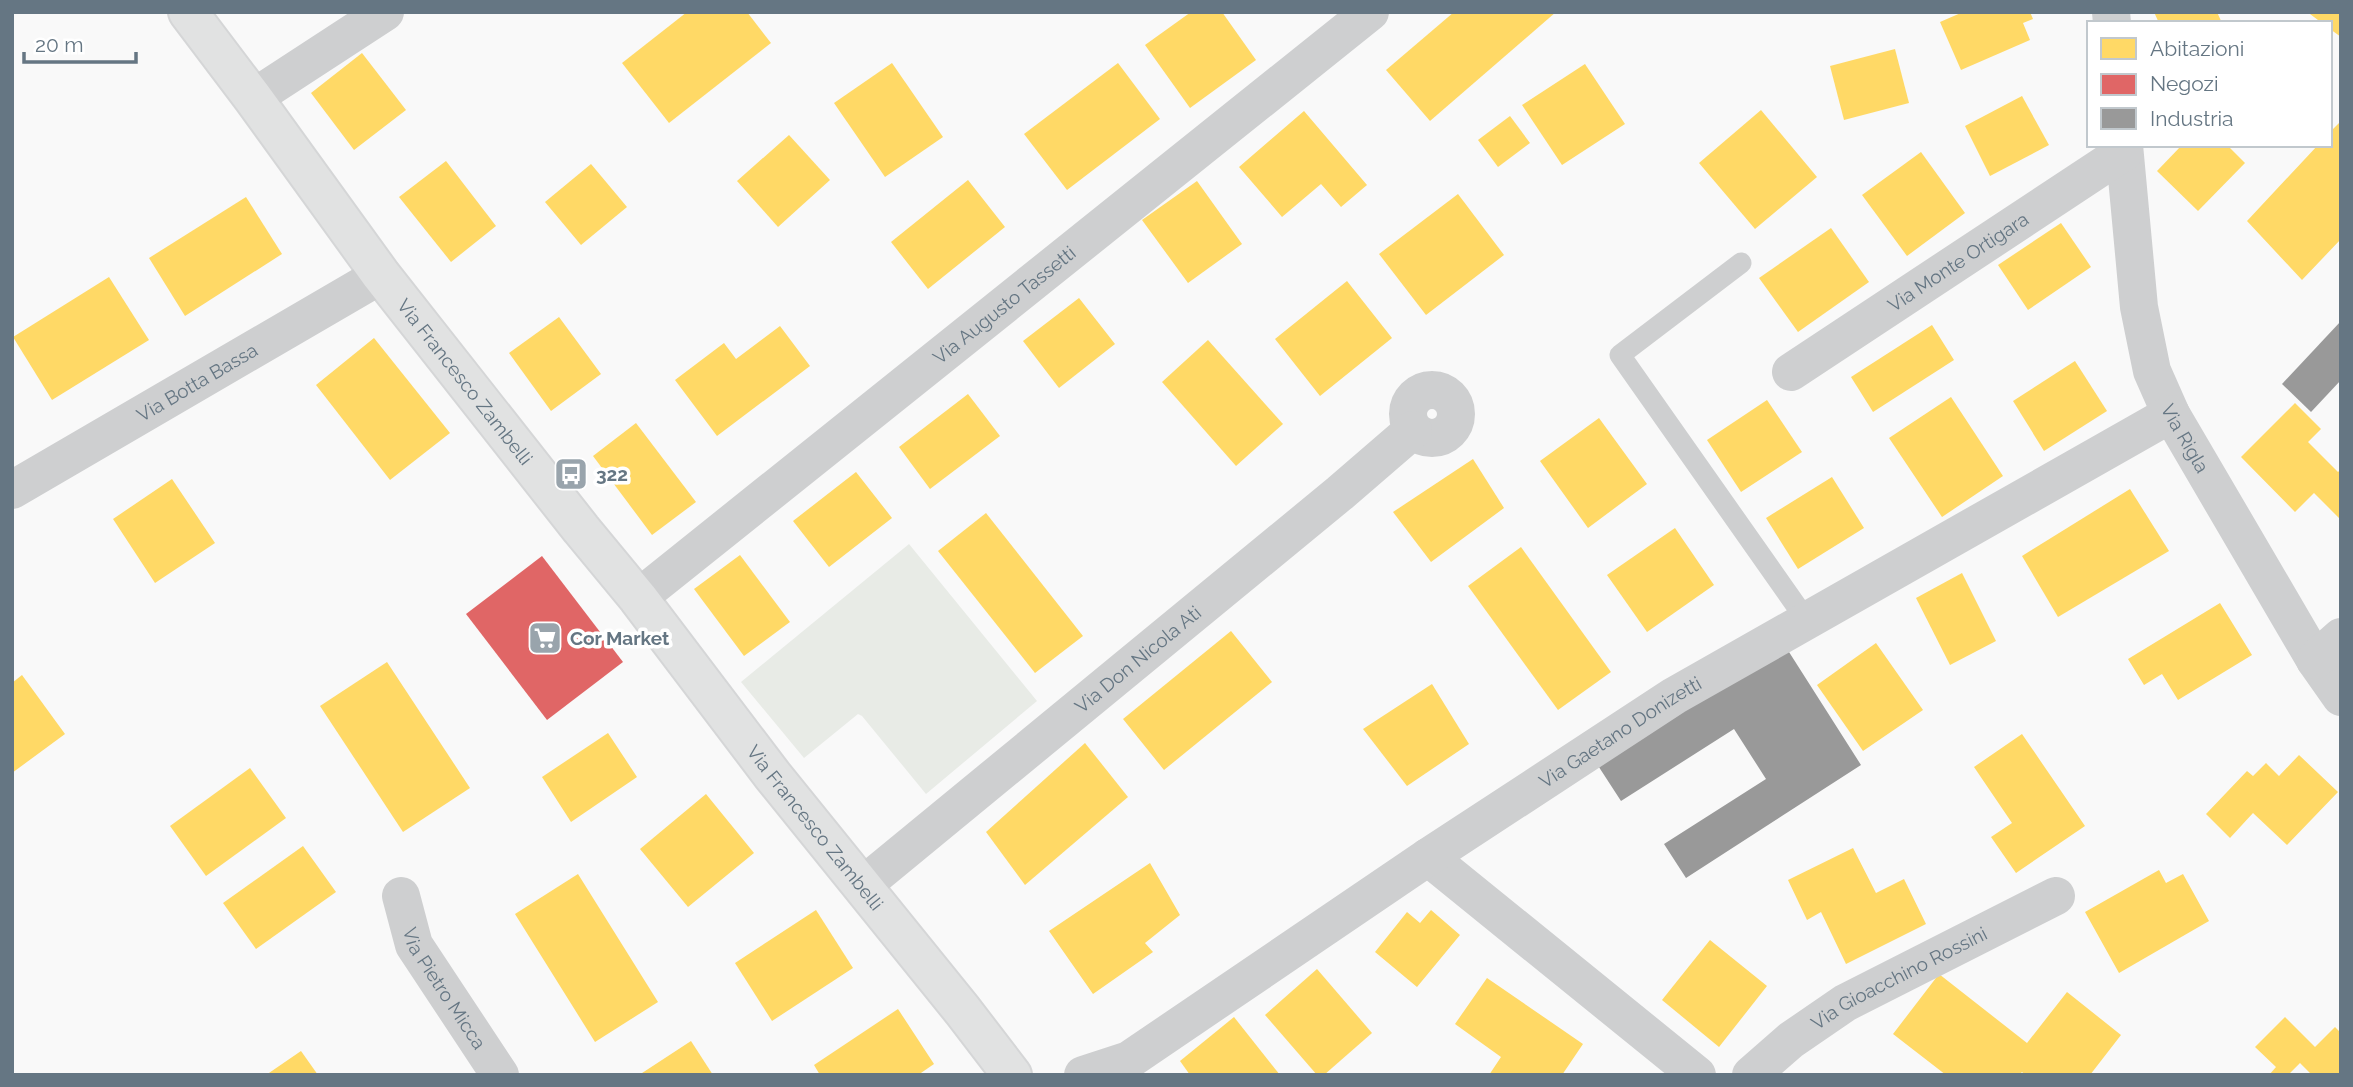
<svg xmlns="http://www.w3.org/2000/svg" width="2353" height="1087" viewBox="0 0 2353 1087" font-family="Raleway,sans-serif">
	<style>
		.green { fill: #e8ebe6 }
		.homes { fill: #ffd966 }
		.shops { fill: #e06666 }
		.industry { fill: #999 }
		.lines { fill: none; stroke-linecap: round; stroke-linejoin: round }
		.secondary-casing { stroke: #d5d6d7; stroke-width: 42 }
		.lane { stroke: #cecfd0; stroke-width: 21 }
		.street { stroke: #cecfd0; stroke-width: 38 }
		.secondary { stroke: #e1e2e2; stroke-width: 38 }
		.labels { text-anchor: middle; stroke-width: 7; stroke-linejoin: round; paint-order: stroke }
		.street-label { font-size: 19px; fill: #657683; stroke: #fff }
		.poi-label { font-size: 19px; font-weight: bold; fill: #657683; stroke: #fff; text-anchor: start }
	</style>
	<rect width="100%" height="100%" fill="#f9f9f9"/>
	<polygon class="green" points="909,544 1037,701 926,794 862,716 858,714 804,758 741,682"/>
	<g class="homes">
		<polygon points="687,12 747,12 771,43 669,123 622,63"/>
		<polygon points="1191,12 1222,12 1256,60 1190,108 1145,45"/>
		<polygon points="1454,12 1556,12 1430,121 1386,70"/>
		<polygon points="1963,12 2030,12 2033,19 2023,23 2030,40 1961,70 1940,22"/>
		<polygon points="2154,12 2217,12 2222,23 2159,23"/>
		<polygon points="2312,12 2341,12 2341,37 2330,29 2330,23 2322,23 2310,14"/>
		<polygon points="1895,49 1909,103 1844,120 1830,66"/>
		<polygon points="362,53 406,110 354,150 311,93"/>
		<polygon points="892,63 943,137 885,177 834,103"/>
		<polygon points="1118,63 1160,119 1067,190 1024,134"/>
		<polygon points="1585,64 1625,124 1562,165 1522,105"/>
		<polygon points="2022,96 2049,145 1990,176 1965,126"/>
		<polygon points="1761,110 1817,177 1755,229 1699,163"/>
		<polygon points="1304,111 1367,185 1341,207 1321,184 1282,217 1239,167"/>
		<polygon points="1510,116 1530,143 1498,167 1478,140"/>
		<polygon points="2341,121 2341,239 2302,280 2247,221 2318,145 2330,145 2330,132"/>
		<polygon points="789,135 830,180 778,227 737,181"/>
		<polygon points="2182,145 2227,145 2245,163 2198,211 2157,171"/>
		<polygon points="1921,152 1965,213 1907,256 1862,195"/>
		<polygon points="446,161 496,226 451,262 399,197"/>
		<polygon points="591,164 627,207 581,245 545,202"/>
		<polygon points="968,180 1005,227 928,289 891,242"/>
		<polygon points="1197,181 1242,244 1188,283 1142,220"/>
		<polygon points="1458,194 1504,255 1426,315 1379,254"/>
		<polygon points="246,197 282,254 185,316 149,258"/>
		<polygon points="2061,223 2091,267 2028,310 1998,265"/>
		<polygon points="1831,228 1869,282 1798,332 1759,278"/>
		<polygon points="109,277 149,340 52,400 13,337"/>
		<polygon points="1347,281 1392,338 1320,396 1275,339"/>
		<polygon points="1079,298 1115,344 1059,388 1023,341"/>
		<polygon points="559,317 601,374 551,411 509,353"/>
		<polygon points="1932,325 1954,360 1873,412 1851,377"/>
		<polygon points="780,326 810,366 717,436 675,380 724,343 736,359"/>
		<polygon points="374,338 450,433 390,480 316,385"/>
		<polygon points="1208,340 1283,424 1236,466 1162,382"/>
		<polygon points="2075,361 2107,411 2044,451 2013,401"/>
		<polygon points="968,394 1000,436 930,489 899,447"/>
		<polygon points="1951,397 2003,476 1942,517 1889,438"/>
		<polygon points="1767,400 1802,452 1741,492 1707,440"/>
		<polygon points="2295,403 2321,429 2308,442 2338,472 2341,469 2341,520 2314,493 2295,512 2241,457"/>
		<polygon points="1599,418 1647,484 1588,528 1540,461"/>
		<polygon points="636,423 696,502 652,535 593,456"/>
		<polygon points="1473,459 1504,508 1431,562 1393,512"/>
		<polygon points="856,472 892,518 829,567 793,521"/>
		<polygon points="1832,477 1864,528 1798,569 1766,518"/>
		<polygon points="172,479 215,543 155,583 113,519"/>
		<polygon points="2130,489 2169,551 2058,617 2022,556"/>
		<polygon points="986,513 1083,636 1035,673 938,551"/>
		<polygon points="1675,528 1714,585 1647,632 1607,575"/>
		<polygon points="1521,547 1611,672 1558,710 1468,586"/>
		<polygon points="740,555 790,622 744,656 694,589"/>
		<polygon points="1962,573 1996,641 1950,665 1916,598"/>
		<polygon points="2220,603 2252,655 2178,700 2162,674 2144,685 2128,659"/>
		<polygon points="1231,631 1272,682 1164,770 1123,719"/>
		<polygon points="1876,643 1923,710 1863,751 1817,685"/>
		<polygon points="387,662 470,788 403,832 320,706"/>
		<polygon points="22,675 65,734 12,773 12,683"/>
		<polygon points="1432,684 1469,744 1407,786 1363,729"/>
		<polygon points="608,733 637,777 571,822 542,777"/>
		<polygon points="2022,734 2085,826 2016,873 1991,837 2012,823 1974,767"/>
		<polygon points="1085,743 1128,797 1025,885 986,832"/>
		<polygon points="2299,755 2338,792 2287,845 2253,813 2230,838 2206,814 2247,771 2253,776 2266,763 2279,776"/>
		<polygon points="250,768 286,818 206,876 170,826"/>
		<polygon points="706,794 754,853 688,907 640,849"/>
		<polygon points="303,846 336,892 256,949 223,903"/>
		<polygon points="1853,848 1876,893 1904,879 1926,924 1846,964 1821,912 1807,920 1788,880"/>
		<polygon points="1150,863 1180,915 1145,943 1153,952 1093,994 1049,931"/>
		<polygon points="2159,870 2166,883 2183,874 2209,921 2119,973 2085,912"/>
		<polygon points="578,874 658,1002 595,1042 515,914"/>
		<polygon points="816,910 853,968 772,1021 735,963"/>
		<polygon points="1431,910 1460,935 1417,987 1375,952 1407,912 1420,923"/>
		<polygon points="1710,940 1767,986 1719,1047 1662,1000"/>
		<polygon points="1317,969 1372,1033 1324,1075 1317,1075 1265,1015"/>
		<polygon points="1939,974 2027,1043 2067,992 2121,1035 2090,1075 2025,1075 2022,1072 2019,1075 1946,1075 1893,1034"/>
		<polygon points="1487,978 1583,1044 1562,1075 1489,1075 1501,1057 1455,1024"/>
		<polygon points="898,1009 934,1064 918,1075 820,1075 814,1065"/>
		<polygon points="1234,1017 1280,1075 1190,1075 1180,1061"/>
		<polygon points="2285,1017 2315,1047 2335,1027 2341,1033 2341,1075 2312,1075 2300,1063 2288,1075 2269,1075 2276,1067 2255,1047"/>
		<polygon points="691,1041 713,1075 639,1075"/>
		<polygon points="301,1051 318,1075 266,1075"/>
	</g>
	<polygon class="shops" points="542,556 623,662 547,720 466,614"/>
	<g class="industry">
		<polygon points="2341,321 2341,380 2311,412 2282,384"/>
		<polygon points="1782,641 1861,765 1686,878 1664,844 1766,779 1734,729 1621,801 1595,761"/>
	</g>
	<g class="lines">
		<defs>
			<g id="secondary">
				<path id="s9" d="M188 12 253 98 381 275 581 529 638 598 773 776 963 1011 1012 1075"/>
			</g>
		</defs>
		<use href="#secondary" class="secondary-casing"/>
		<polyline class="lane" points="1741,263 1620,355 1807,621"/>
		<g class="street">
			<polyline points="2111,12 2112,23"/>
			<polyline points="253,98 385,12"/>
			<path id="s1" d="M2124 145 2139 307 2152 371 2171 414 2315 660 2341 697"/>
			<path id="s2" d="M1791 372 2124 152"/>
			<circle cx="1432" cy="414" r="24"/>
			<path id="s3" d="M12 490 381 275"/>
			<path id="s4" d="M638 598 1370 12"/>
			<polyline points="2315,660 2341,637"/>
			<polyline points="1428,857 1697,1075"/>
			<path id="s5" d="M862 886 1340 493 1413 430"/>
			<path id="s6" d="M401 896 414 945 500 1075"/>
			<path id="s7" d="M1083 1075 1129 1060 1428 857 1674 696 2171 414"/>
			<path id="s8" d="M1751 1075 1791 1040 1845 1003 2056 896"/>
		</g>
		<use href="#secondary" class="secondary"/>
	</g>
	<defs>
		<symbol id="bus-square" viewBox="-11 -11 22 22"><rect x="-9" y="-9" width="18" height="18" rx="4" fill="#99a4ac" stroke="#fff"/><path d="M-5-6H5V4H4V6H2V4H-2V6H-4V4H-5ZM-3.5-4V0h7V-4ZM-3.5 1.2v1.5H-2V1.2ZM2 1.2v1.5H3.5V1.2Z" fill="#fff"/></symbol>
		<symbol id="supermarket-square" viewBox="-11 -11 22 22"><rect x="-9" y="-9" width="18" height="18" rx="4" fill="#99a4ac" stroke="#fff"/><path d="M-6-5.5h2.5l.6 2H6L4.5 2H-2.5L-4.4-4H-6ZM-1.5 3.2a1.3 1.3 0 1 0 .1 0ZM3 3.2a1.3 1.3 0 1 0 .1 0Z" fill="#fff"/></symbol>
	</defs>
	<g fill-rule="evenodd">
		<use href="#bus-square" x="552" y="455" width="38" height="38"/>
		<use href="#supermarket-square" x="526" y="619" width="38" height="38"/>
	</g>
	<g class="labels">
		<g class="street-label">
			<text dy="7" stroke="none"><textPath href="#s2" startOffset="200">Via Monte Ortigara</textPath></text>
			<text dy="7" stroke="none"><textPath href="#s4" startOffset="469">Via Augusto Tassetti</textPath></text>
			<text dy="7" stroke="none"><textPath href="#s3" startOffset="214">Via Botta Bassa</textPath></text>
			<text dy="7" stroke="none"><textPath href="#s9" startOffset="462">Via Francesco Zambelli</textPath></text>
			<text dy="7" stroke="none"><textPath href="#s1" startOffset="303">Via Rigla</textPath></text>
			<text dy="7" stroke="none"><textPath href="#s5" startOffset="357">Via Don Nicola Ati</textPath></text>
			<text dy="7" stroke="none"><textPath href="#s7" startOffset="639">Via Gaetano Donizetti</textPath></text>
			<text dy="7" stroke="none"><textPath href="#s9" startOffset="1029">Via Francesco Zambelli</textPath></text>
			<text dy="7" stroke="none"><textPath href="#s8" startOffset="178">Via Gioacchino Rossini</textPath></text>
			<text dy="7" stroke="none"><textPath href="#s6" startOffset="103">Via Pietro Micca</textPath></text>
		</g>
		<g class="poi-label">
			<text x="596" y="481">322</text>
			<text x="570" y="645">Cor Market</text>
		</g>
	</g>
	<rect width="2353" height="1087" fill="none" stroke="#657683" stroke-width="28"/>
	<rect x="2087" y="21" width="245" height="126" fill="#ffffff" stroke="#c1c8cd" stroke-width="2"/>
	<rect x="2101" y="38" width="35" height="21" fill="#ffd966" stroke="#c1c8cd" stroke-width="2"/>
	<text x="2150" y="56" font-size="21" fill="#657683">Abitazioni</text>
	<rect x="2101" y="74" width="35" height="21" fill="#e06666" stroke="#c1c8cd" stroke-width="2"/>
	<text x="2150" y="91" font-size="21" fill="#657683">Negozi</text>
	<rect x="2101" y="108" width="35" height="21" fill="#999999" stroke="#c1c8cd" stroke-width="2"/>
	<text x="2150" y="126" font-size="21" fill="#657683">Industria</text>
	<path d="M24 52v10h112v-10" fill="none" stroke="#657683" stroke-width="3.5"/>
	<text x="35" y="52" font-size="21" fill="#657683" stroke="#ffffff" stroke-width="5" paint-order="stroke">20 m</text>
</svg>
